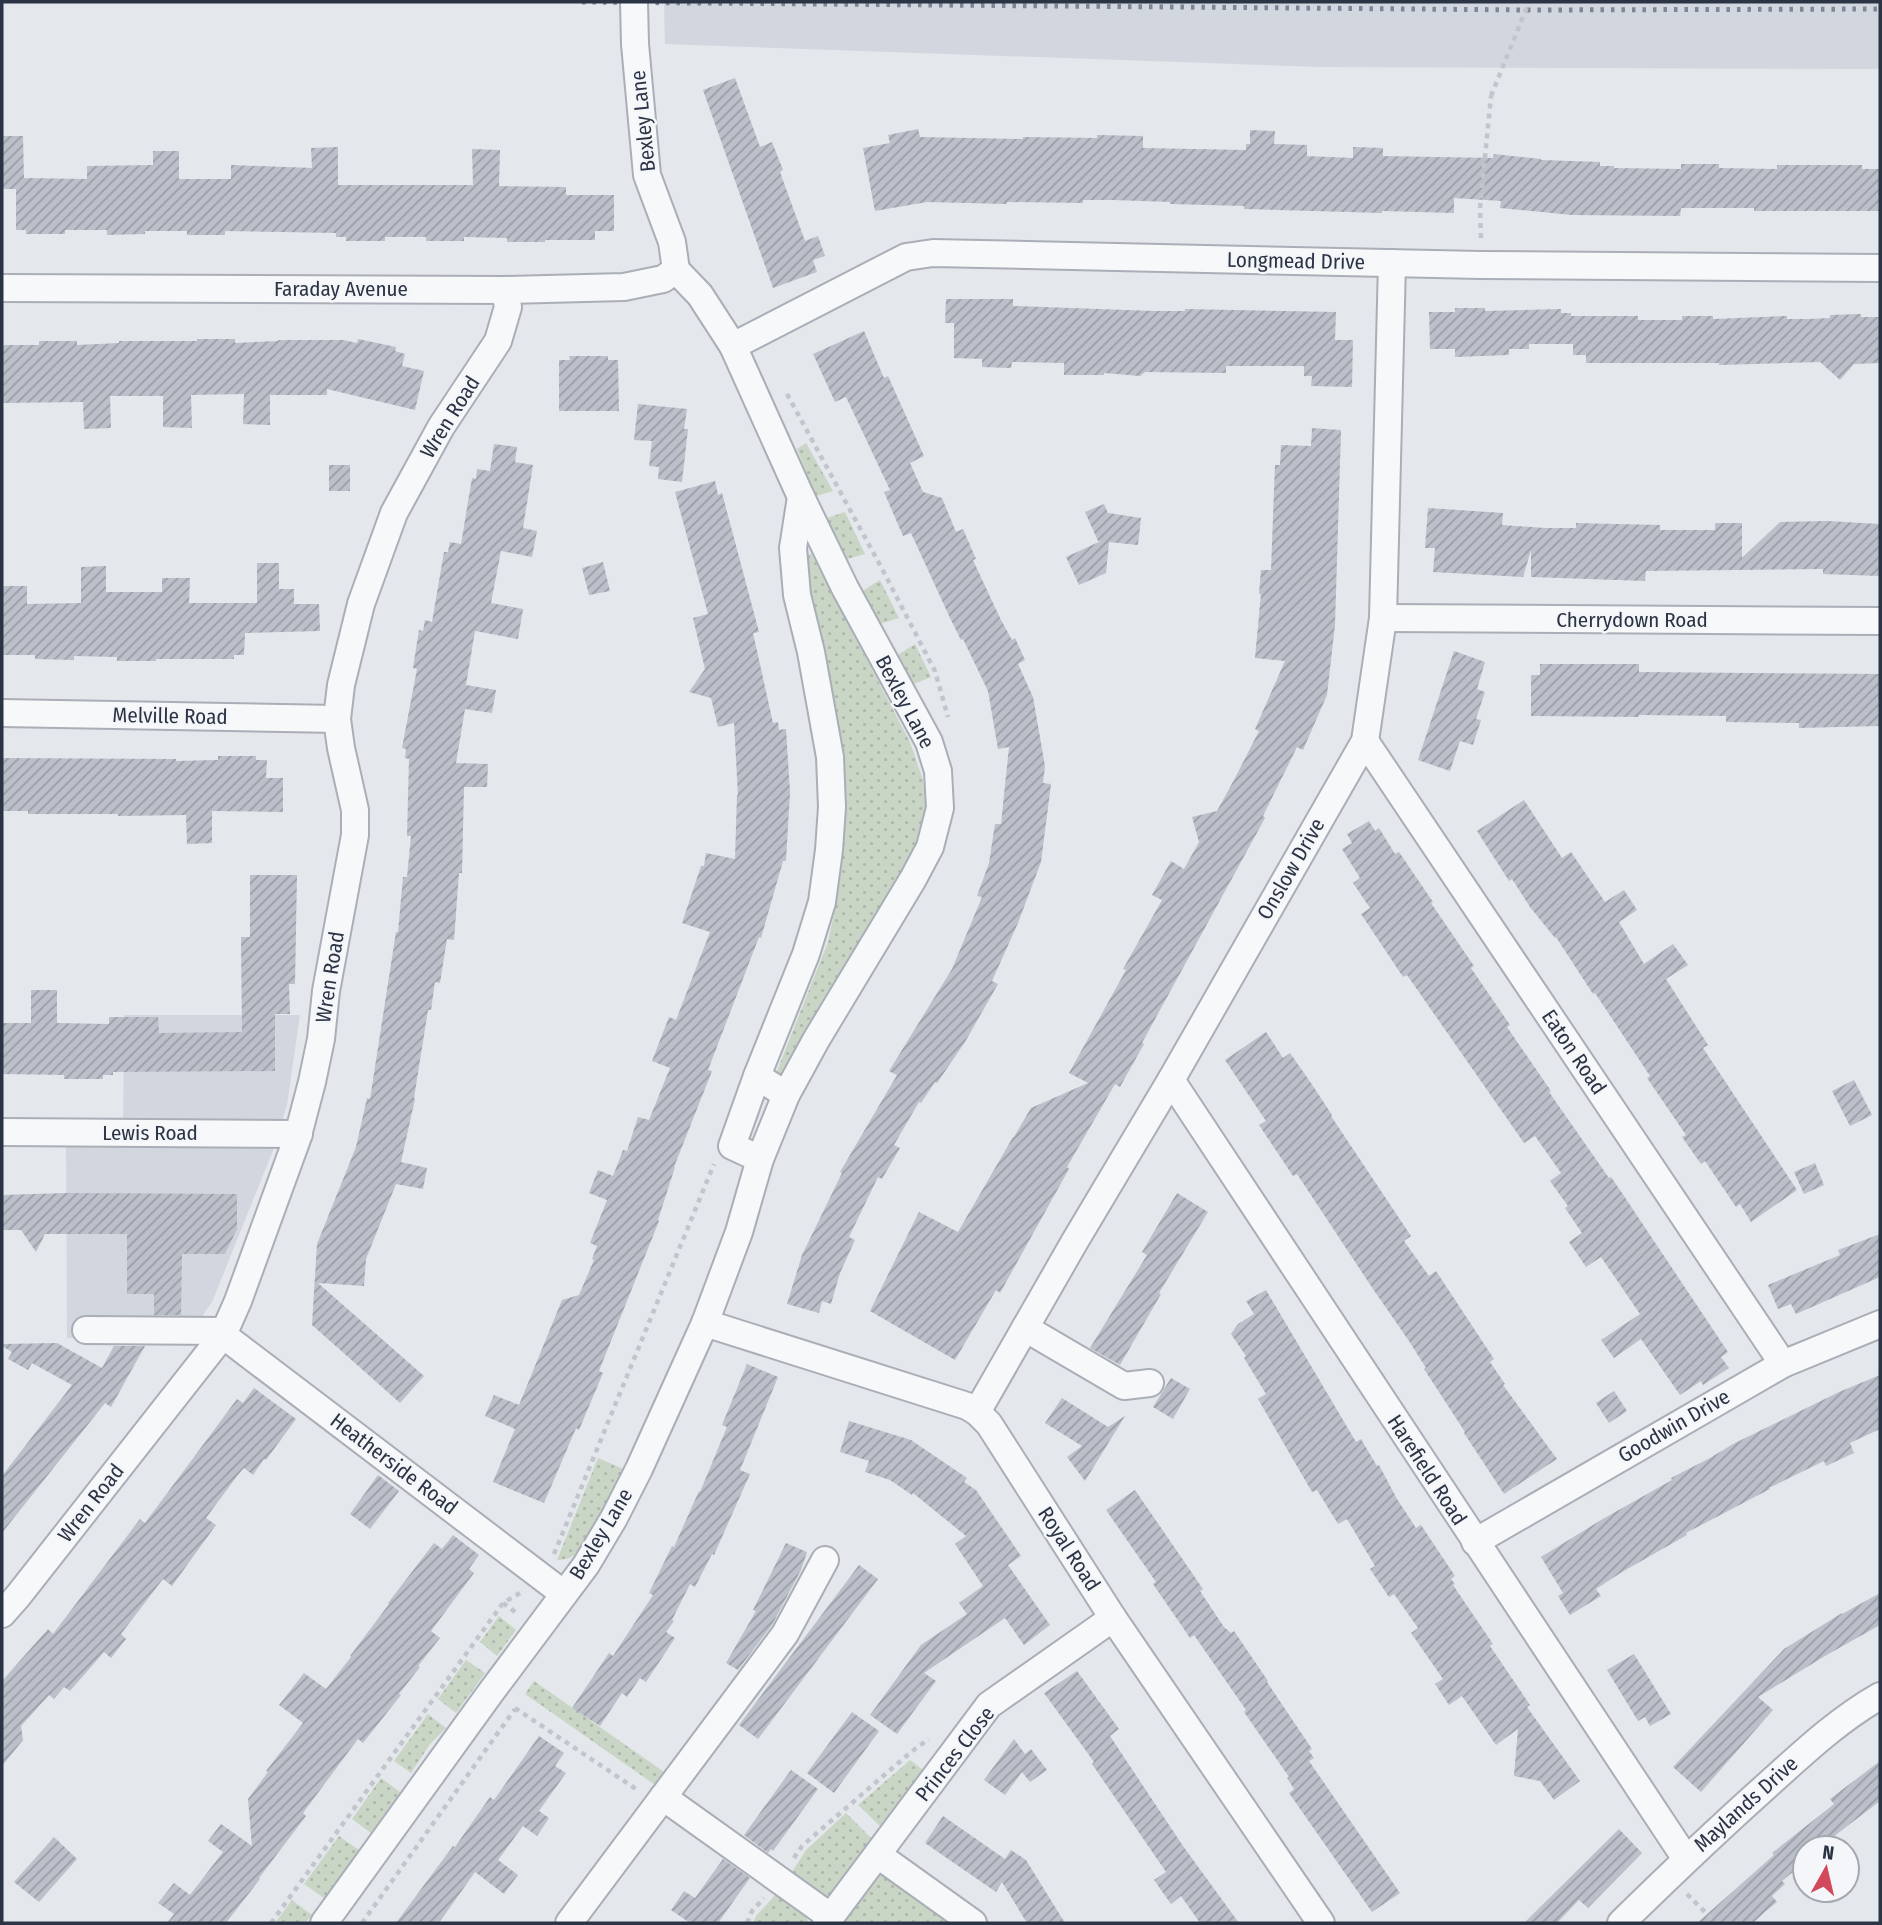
<svg xmlns="http://www.w3.org/2000/svg" width="1882" height="1925" viewBox="0 0 1882 1925" font-family="'Fira Sans Condensed',sans-serif">
	<style>
		.built { fill: #d2d6de }
		.grass { fill: url(#grass-dots) }
		.building { fill: url(#building-hatch) }
		.lines { fill: none; stroke-linecap: round; stroke-linejoin: round }
		.minor-casing { stroke: #a9aeb7; stroke-width: 30 }
		.path { stroke: #c2c5cb; stroke-width: 4.5; stroke-dasharray: 5 5; stroke-linecap: butt }
		.minor { stroke: #f7f8fa; stroke-width: 26 }
		.rail { stroke: #7d8696; stroke-width: 5; stroke-dasharray: 3.5 7; stroke-linecap: butt }
		.minor-bridge-casing { stroke: #a9aeb7; stroke-width: 30; stroke-linecap: butt }
		.path-bridge { stroke: #c2c5cb; stroke-width: 4.5; stroke-dasharray: 5 5; stroke-linecap: butt }
		.minor-bridge { stroke: #f7f8fa; stroke-width: 26 }
		.labels { text-anchor: middle; stroke-width: 5; stroke-linejoin: round; paint-order: stroke }
		.street-label { font-size: 21px; fill: #2b3445; stroke: #f4f6f9 }
	</style>
	<defs>
		<pattern id="grass-dots" width="8" height="8" patternUnits="userSpaceOnUse" patternTransform="scale(1.75)"><rect width="8" height="8" fill="#c9d6c5"/><path d="M2 2h.1M6 6h.1" fill="none" stroke="#adb8ab" stroke-width="1.8" stroke-linecap="round"/></pattern>
		<pattern id="building-hatch" width="6" height="6" patternUnits="userSpaceOnUse" patternTransform="scale(1.75)"><rect width="6" height="6" fill="#bbc0ca"/><path d="M-1 1l2-2M0 6l6-6M5 7l2-2" fill="none" stroke="#989da6"/></pattern>
	</defs>
	<rect width="100%" height="100%" fill="#e4e7ec"/>
	<g class="built">
		<polygon points="664,2 1880,2 1880,69 1320,67 665,44"/>
		<polygon points="124,1015 300,1015 287,1105 272,1153 212,1302 187,1338 67,1338 66,1138 123,1137"/>
	</g>
	<g class="grass">
		<polygon points="806,443 833,491 816,496 797,449"/>
		<polygon points="845,512 865,554 844,560 827,518"/>
		<polygon points="811,553 910,742 923,780 927,808 921,840 785,1082 775,1076 828,942 837,899 844,847 844,795 803,561"/>
		<polygon points="880,580 899,618 877,625 859,593"/>
		<polygon points="915,644 931,677 911,685 896,656"/>
		<path d="M598 1458 626 1470C615 1491 591 1542 573 1556 568 1559 563 1560 557 1560Z"/>
		<polygon points="499,1616 516,1630 497,1656 480,1642"/>
		<polygon points="466,1660 485,1673 456,1713 438,1699"/>
		<polygon points="534,1681 667,1774 658,1787 525,1694"/>
		<polygon points="428,1714 446,1728 430,1744 411,1773 394,1761"/>
		<polygon points="910,1760 927,1773 882,1828 858,1805"/>
		<polygon points="381,1778 400,1792 371,1833 352,1819"/>
		<path d="M846 1813 873 1840 833 1895C818 1902 802 1884 790 1875L806 1850Z"/>
		<polygon points="339,1836 359,1850 324,1898 304,1884"/>
		<polygon points="883,1871 956,1923 837,1923 875,1872"/>
		<polygon points="778,1892 805,1914 809,1923 753,1923 756,1916"/>
		<polygon points="292,1900 312,1915 305,1923 275,1923"/>
	</g>
	<g class="building">
		<polygon points="735,78 760,147 772,142 783,170 780,172 805,241 818,236 825,256 813,260 817,272 773,288 703,90"/>
		<polygon points="918,129 920,137 1023,139 1023,137 1097,138 1097,135 1143,136 1143,148 1246,150 1246,144 1250,144 1250,130 1275,131 1274,144 1307,145 1307,156 1353,158 1353,147 1383,148 1383,156 1493,158 1494,154 1541,159 1541,160 1600,162 1600,166 1614,166 1614,168 1681,169 1681,164 1719,164 1719,168 1777,169 1777,165 1862,165 1862,169 1880,169 1880,211 1754,211 1754,208 1681,208 1680,216 1572,215 1500,208 1501,201 1454,198 1454,213 1382,211 1382,213 1244,209 1244,206 1170,204 1170,202 1113,200 1083,200 1083,203 1007,202 1007,204 927,202 875,211 863,148 890,143 888,135"/>
		<polygon points="2,136 23,136 24,178 87,179 87,166 153,165 153,151 179,151 179,179 231,179 231,165 312,168 311,148 338,147 338,185 473,185 472,149 500,150 499,186 566,187 566,195 614,195 614,231 595,231 595,240 545,240 545,242 507,242 507,238 464,237 464,241 426,241 426,237 385,237 385,241 346,241 346,237 336,237 336,233 225,231 225,235 187,235 187,231 145,231 145,234 107,235 107,230 65,230 65,234 26,234 26,230 16,230 16,189 2,189"/>
		<polygon points="946,299 1013,299 1013,306 1154,311 1185,311 1185,309 1336,312 1335,340 1353,340 1352,387 1311,386 1312,376 1304,376 1304,366 1226,366 1226,373 1145,372 1140,376 1104,373 1104,375 1064,375 1064,363 1012,362 1011,368 982,367 982,359 954,358 954,323 945,323"/>
		<polygon points="1455,308 1485,308 1485,311 1561,309 1561,313 1571,313 1571,316 1638,316 1638,320 1682,320 1682,316 1713,316 1713,319 1787,316 1787,319 1809,319 1830,318 1830,315 1861,314 1861,317 1880,317 1880,363 1854,364 1840,380 1820,362 1719,365 1719,363 1586,363 1586,355 1573,355 1573,344 1529,344 1529,349 1509,349 1509,355 1455,357 1455,349 1430,349 1429,312 1455,312"/>
		<polygon points="864,331 884,378 888,376 924,456 910,463 923,492 942,498 956,532 963,529 976,559 973,560 1000,618 1012,640 1015,638 1025,660 1018,664 1033,697 1045,766 1043,783 1051,784 1041,862 1018,923 992,981 998,984 965,1042 937,1083 935,1082 921,1103 919,1102 894,1145 900,1148 882,1179 878,1177 849,1237 855,1240 840,1273 831,1304 822,1301 819,1313 787,1304 802,1255 842,1173 840,1172 897,1075 889,1071 952,969 982,897 977,896 989,863 995,824 1001,824 1009,747 998,749 988,691 963,639 961,640 950,618 911,533 903,536 884,492 890,490 846,397 835,402 813,354"/>
		<polygon points="197,339 235,339 235,343 278,341 278,340 343,340 357,343 358,339 396,347 395,351 405,354 402,366 424,371 415,410 327,389 327,395 270,395 270,425 243,424 244,394 191,395 192,428 163,427 163,396 110,396 111,428 84,429 83,402 2,403 2,345 39,345 39,341 77,341 77,345 119,343 119,341 197,341"/>
		<polygon points="569,356 608,356 608,360 618,360 619,411 559,411 559,360 570,360"/>
		<polygon points="638,404 687,409 684,429 688,429 682,482 658,479 659,467 649,466 652,441 634,440"/>
		<polygon points="1312,428 1341,430 1335,625 1327,695 1303,750 1297,747 1263,816 1265,818 1142,1043 1144,1044 1120,1087 1115,1084 1067,1167 1069,1169 1000,1293 996,1290 955,1360 870,1311 919,1212 958,1232 1013,1137 1014,1137 1031,1108 1088,1083 1069,1073 1126,970 1123,969 1162,900 1152,895 1171,861 1184,869 1199,842 1192,817 1217,811 1235,778 1259,731 1255,729 1285,661 1255,658 1261,594 1259,594 1261,570 1271,570 1275,465 1280,465 1281,445 1311,446"/>
		<polygon points="494,444 517,447 515,462 533,465 523,528 537,531 532,557 501,551 491,603 523,609 518,639 475,631 466,685 496,690 492,713 465,709 456,763 488,764 487,787 464,787 462,873 459,873 454,940 447,939 440,983 435,982 431,1010 428,1010 414,1098 415,1099 401,1162 427,1168 423,1189 396,1184 366,1259 364,1286 318,1283 424,1376 400,1403 312,1325 317,1244 356,1147 367,1098 370,1099 396,932 398,932 403,877 407,877 411,836 407,836 409,759 405,758 406,749 402,748 417,669 413,668 419,630 423,631 425,620 432,622 444,552 448,552 450,542 461,544 472,478 476,479 477,469 490,471"/>
		<rect x="329" y="465" width="21" height="26"/>
		<polygon points="715,481 718,495 722,493 759,632 753,633 773,723 778,722 779,730 786,729 790,792 786,861 783,861 761,938 759,937 708,1070 712,1071 674,1167 675,1167 658,1220 659,1221 599,1371 603,1373 579,1430 576,1428 544,1503 493,1482 515,1429 485,1416 494,1395 519,1405 562,1300 579,1295 594,1260 592,1259 597,1246 590,1243 607,1200 589,1193 598,1170 613,1176 623,1150 627,1151 638,1117 649,1120 670,1068 652,1061 669,1017 676,1020 710,932 682,923 701,866 704,866 706,853 735,859 737,795 738,795 734,723 718,727 711,698 689,692 705,669 693,618 708,614 675,492"/>
		<polygon points="1104,504 1108,513 1141,518 1138,545 1109,542 1106,573 1079,585 1066,557 1101,541 1098,541 1085,512"/>
		<polygon points="1428,508 1503,513 1502,525 1545,528 1576,528 1576,523 1660,525 1660,530 1715,530 1715,523 1742,523 1742,558 1780,522 1827,521 1880,524 1880,576 1823,574 1823,569 1646,571 1645,581 1531,577 1531,550 1523,577 1433,572 1435,548 1425,548"/>
		<polygon points="603,562 610,591 589,595 582,568"/>
		<polygon points="257,563 279,563 279,589 294,589 294,604 319,604 320,631 245,633 244,655 234,655 234,659 156,659 156,661 117,661 117,657 74,656 74,660 35,659 35,655 2,655 2,586 27,586 27,604 81,603 81,567 106,566 106,592 162,592 162,578 190,578 189,603 257,603"/>
		<polygon points="1454,651 1485,662 1477,689 1485,692 1476,719 1481,720 1473,745 1460,741 1450,771 1418,760"/>
		<polygon points="1540,664 1639,664 1639,672 1880,674 1879,726 1799,728 1799,723 1726,722 1726,716 1639,715 1639,717 1531,716 1531,675 1540,675"/>
		<polygon points="218,756 256,756 256,760 267,760 266,778 283,778 283,812 212,811 212,843 187,844 186,815 118,816 118,814 28,814 28,811 2,811 2,758 176,759 176,761 218,760"/>
		<polygon points="1524,800 1562,858 1571,852 1605,902 1624,890 1637,910 1619,922 1644,964 1673,944 1688,965 1666,979 1708,1045 1703,1048 1797,1190 1751,1222 1740,1204 1736,1207 1705,1161 1701,1164 1682,1137 1686,1135 1647,1078 1650,1076 1595,993 1593,994 1556,937 1555,938 1530,907 1512,879 1509,881 1477,831"/>
		<polygon points="1369,821 1375,831 1379,828 1395,854 1399,852 1433,902 1431,903 1474,966 1471,968 1510,1025 1507,1027 1551,1091 1549,1092 1609,1178 1611,1177 1622,1193 1728,1352 1721,1357 1729,1368 1703,1385 1701,1381 1680,1395 1641,1339 1614,1358 1601,1340 1640,1314 1601,1257 1586,1267 1569,1242 1582,1233 1565,1208 1568,1206 1550,1181 1561,1173 1535,1136 1524,1143 1407,975 1403,977 1361,914 1370,908 1353,883 1360,878 1342,849 1352,843 1347,834"/>
		<polygon points="250,875 297,875 295,984 289,984 290,1014 275,1014 275,1071 113,1072 113,1075 103,1075 103,1079 64,1079 64,1075 2,1074 2,1023 31,1023 31,990 57,990 57,1023 109,1024 109,1017 158,1017 159,1033 242,1032 241,937 250,937"/>
		<polygon points="1266,1032 1283,1058 1290,1053 1311,1083 1332,1115 1331,1116 1411,1236 1404,1241 1429,1276 1436,1271 1494,1359 1490,1362 1505,1384 1503,1385 1557,1459 1504,1494 1464,1433 1465,1432 1424,1369 1426,1368 1409,1341 1373,1289 1297,1174 1293,1176 1259,1125 1266,1121 1225,1060"/>
		<polygon points="1854,1080 1872,1115 1850,1126 1832,1091"/>
		<polygon points="1815,1163 1824,1185 1804,1194 1794,1172"/>
		<polygon points="66,1193 237,1194 237,1229 225,1254 182,1254 181,1315 154,1315 154,1294 127,1294 127,1234 45,1234 36,1252 21,1230 2,1230 2,1195"/>
		<polygon points="1177,1193 1208,1212 1159,1293 1161,1294 1120,1365 1090,1348 1147,1255 1142,1252"/>
		<polygon points="1880,1234 1880,1277 1796,1314 1791,1304 1778,1309 1768,1285 1840,1255 1838,1250"/>
		<polygon points="1266,1290 1356,1442 1361,1439 1377,1466 1379,1465 1397,1499 1416,1528 1421,1525 1455,1576 1451,1579 1455,1584 1453,1585 1493,1644 1490,1646 1530,1705 1527,1707 1580,1781 1554,1800 1540,1781 1514,1776 1518,1729 1496,1745 1462,1696 1449,1705 1435,1684 1443,1679 1411,1633 1418,1628 1394,1594 1389,1597 1370,1569 1375,1566 1347,1519 1338,1524 1317,1490 1312,1492 1258,1399 1266,1394 1244,1358 1246,1356 1231,1334 1238,1324 1254,1314 1246,1301"/>
		<polygon points="57,1343 102,1368 114,1346 145,1346 111,1407 105,1403 2,1533 2,1476 72,1385 32,1363 28,1370 8,1359 12,1352 2,1346 2,1344"/>
		<polygon points="747,1364 778,1377 740,1470 750,1474 714,1555 712,1554 695,1587 690,1584 672,1620 674,1621 666,1632 675,1638 646,1682 640,1678 627,1697 622,1693 600,1726 572,1708 609,1653 613,1656 653,1595 649,1593 672,1546 674,1547 699,1491 700,1492 727,1427 722,1425"/>
		<polygon points="1880,1375 1880,1429 1850,1443 1854,1453 1826,1466 1824,1461 1769,1488 1770,1489 1686,1533 1687,1535 1622,1572 1596,1589 1601,1596 1570,1615 1558,1596 1563,1593 1541,1557 1601,1520 1672,1480 1671,1478 1710,1458 1733,1444 1839,1392"/>
		<polygon points="1171,1378 1190,1389 1173,1419 1153,1407"/>
		<polygon points="254,1388 296,1419 266,1460 264,1459 253,1475 244,1468 237,1476 206,1518 216,1525 172,1586 163,1579 121,1634 126,1639 111,1658 104,1652 70,1691 64,1687 54,1699 49,1695 21,1726 23,1740 2,1766 2,1681 48,1629 53,1634 140,1519 145,1523 237,1399 243,1403"/>
		<polygon points="1614,1391 1627,1411 1609,1423 1596,1403"/>
		<polygon points="1062,1398 1108,1427 1125,1416 1085,1481 1067,1457 1082,1446 1045,1423"/>
		<polygon points="849,1421 911,1440 967,1478 964,1482 976,1490 1021,1556 1008,1565 1050,1625 1024,1645 1005,1618 924,1673 936,1681 897,1734 870,1715 921,1645 967,1614 959,1603 983,1586 955,1544 966,1536 913,1493 912,1495 890,1480 865,1472 869,1461 840,1452"/>
		<polygon points="378,1475 399,1491 370,1529 350,1514"/>
		<polygon points="1135,1490 1203,1589 1200,1591 1224,1627 1231,1633 1234,1631 1268,1681 1267,1682 1312,1749 1309,1751 1314,1758 1309,1761 1400,1893 1372,1912 1289,1793 1294,1789 1287,1778 1289,1777 1244,1712 1246,1710 1194,1635 1190,1638 1153,1584 1156,1582 1106,1510"/>
		<polygon points="453,1535 479,1555 469,1569 474,1573 431,1631 440,1638 418,1666 420,1667 399,1694 401,1695 363,1743 358,1739 303,1813 306,1816 259,1878 260,1879 226,1923 167,1923 174,1914 158,1903 174,1883 190,1895 223,1852 208,1841 221,1824 252,1846 248,1799 268,1772 266,1771 303,1723 279,1705 304,1673 326,1689 351,1657 350,1656 389,1604 388,1603 434,1543 442,1549"/>
		<polygon points="786,1543 807,1552 801,1570 772,1625 738,1670 726,1663 756,1611 753,1610"/>
		<polygon points="859,1565 878,1579 758,1739 739,1725"/>
		<polygon points="1880,1593 1880,1625 1825,1656 1758,1697 1773,1710 1701,1792 1673,1767 1784,1649 1842,1613 1842,1614"/>
		<polygon points="1634,1654 1671,1714 1650,1726 1645,1717 1638,1721 1607,1670"/>
		<polygon points="1077,1671 1119,1729 1110,1736 1183,1846 1239,1923 1200,1923 1181,1896 1171,1904 1154,1880 1166,1872 1092,1764 1094,1762 1044,1693"/>
		<polygon points="852,1712 879,1731 834,1793 807,1773"/>
		<polygon points="539,1736 564,1753 555,1766 566,1773 539,1811 549,1818 537,1836 523,1826 498,1860 518,1875 504,1894 475,1872 439,1923 396,1923 453,1846 455,1847 490,1797 494,1800"/>
		<polygon points="1014,1739 1025,1754 1031,1749 1047,1770 1030,1782 1022,1772 1005,1795 984,1780"/>
		<polygon points="1880,1761 1880,1801 1837,1834 1822,1848 1805,1848 1805,1862 1782,1881 1785,1884 1772,1896 1777,1902 1766,1911 1753,1923 1697,1923 1774,1855 1772,1853 1834,1804 1830,1799"/>
		<polygon points="791,1770 818,1789 773,1851 771,1849 768,1853 744,1835"/>
		<polygon points="943,1816 1005,1859 1011,1850 1026,1860 1065,1923 1027,1923 1002,1882 996,1892 925,1843"/>
		<polygon points="1619,1829 1642,1853 1588,1908 1579,1900 1557,1923 1524,1923"/>
		<polygon points="54,1837 77,1859 39,1902 14,1882"/>
		<polygon points="723,1859 750,1878 718,1923 690,1923 671,1910 684,1891 695,1898"/>
	</g>
	<g class="lines">
		<defs>
			<g id="minor">
				<polyline points="2,288 505,290 624,287 663,279 676,270"/>
				<polyline points="733,346 906,257 933,253 1481,265 1880,268"/>
				<polyline points="1383,618 1880,621"/>
				<polyline points="2,713 337,719"/>
				<polyline points="1365,741 1783,1364"/>
				<polyline points="757,1076 732,1146 760,1159"/>
				<polyline points="1171,1080 1686,1859"/>
				<polyline points="786,1095 757,1076 806,954 822,902 829,850 832,807 830,757 811,652 797,595 793,548 801,497"/>
				<polyline points="2,1132 299,1134"/>
				<polyline points="705,1323 967,1406 977,1412 989,1424 1113,1618 1321,1923"/>
				<polyline points="1025,1328 1124,1386 1150,1383"/>
				<polyline points="86,1330 225,1331"/>
				<polyline points="223,1335 564,1594"/>
				<polyline points="977,1412 1075,1241 1171,1080 1365,741 1383,618 1392,263"/>
				<polyline points="1475,1542 1783,1364 1880,1324"/>
				<polyline points="2,1614 18,1596 223,1335 238,1301 297,1139 312,1082 321,1039 326,991 355,835 355,810 341,748 337,719 341,685 361,604 394,513 441,427 498,341 508,307 505,290"/>
				<polyline points="663,1797 831,1917"/>
				<polyline points="878,1855 973,1923"/>
				<polyline points="324,1923 491,1692 586,1565 614,1518 639,1469 705,1323 739,1232 760,1159 786,1095 816,1040 913,879 930,847 940,808 938,771 929,742 845,588 801,497 733,346 700,295 676,270 672,242 647,175 635,44"/>
				<polyline points="569,1923 785,1634 825,1560"/>
				<polyline points="826,1923 989,1705 1113,1618"/>
				<path d="M1621 1923C1667 1878 1714 1833 1762 1790 1800 1756 1836 1721 1880 1696"/>
			</g>
		</defs>
		<use href="#minor" class="minor-casing"/>
		<g class="path">
			<polyline points="1481,238 1480,208 1491,96"/>
			<polyline points="787,394 880,565 935,671 948,717"/>
			<polyline points="554,1554 714,1164"/>
			<polyline points="503,1603 518,1614"/>
			<polyline points="515,1708 636,1789"/>
			<polyline points="794,1858 802,1846 911,1752 929,1739"/>
			<polyline points="1687,1894 1716,1923"/>
			<polyline points="271,1923 503,1603 520,1593"/>
			<polyline points="362,1923 515,1709"/>
			<polyline points="747,1923 752,1911 764,1898"/>
		</g>
		<use href="#minor" class="minor"/>
		<polyline class="rail" points="582,2 1531,10 1880,9"/>
		<defs>
			<polyline id="minor-bridge" points="634,2 635,44"/>
		</defs>
		<use href="#minor-bridge" class="minor-bridge-casing"/>
		<polyline class="path-bridge" points="1491,96 1529,2"/>
		<use href="#minor-bridge" class="minor-bridge"/>
	</g>
	<g class="labels">
		<g class="street-label">
			<text transform="translate(643 121) rotate(-96)" y="7">Bexley Lane</text>
			<text transform="translate(1296 261) rotate(1)" y="7">Longmead Drive</text>
			<text x="341" y="296">Faraday Avenue</text>
			<text transform="translate(450 417) rotate(-58)" y="7">Wren Road</text>
			<text x="1632" y="627">Cherrydown Road</text>
			<text transform="translate(905 702) rotate(62)" y="7">Bexley Lane</text>
			<text transform="translate(170 716) rotate(1)" y="7">Melville Road</text>
			<text transform="translate(1291 869) rotate(-60)" y="7">Onslow Drive</text>
			<text transform="translate(330 977) rotate(-81)" y="7">Wren Road</text>
			<text transform="translate(1574 1052) rotate(56)" y="7">Eaton Road</text>
			<text x="150" y="1140">Lewis Road</text>
			<text transform="translate(1674 1426) rotate(-30)" y="7">Goodwin Drive</text>
			<text transform="translate(394 1464) rotate(37)" y="7">Heatherside Road</text>
			<text transform="translate(1427 1470) rotate(57)" y="7">Harefield Road</text>
			<text transform="translate(91 1503) rotate(-52)" y="7">Wren Road</text>
			<text transform="translate(601 1534) rotate(-59)" y="7">Bexley Lane</text>
			<text transform="translate(1069 1549) rotate(57)" y="7">Royal Road</text>
			<text transform="translate(955 1754) rotate(-52)" y="7">Princes Close</text>
			<text transform="translate(1746 1804) rotate(-42)" y="7">Maylands Drive</text>
		</g>
	</g>
	<rect width="1882" height="1925" fill="none" stroke="#2b3445" stroke-width="7"/>
	<g transform="translate(1826 1869) rotate(8)"><circle r="33" fill="#f4f6f9" stroke="#a4a8b1" stroke-width="2"/>
	<path d="M0-5L12 26L0 18L-12 26Z" fill="#d1495b"/>
	<text y="-10" font-size="19" font-weight="bold" text-anchor="middle" fill="#2b3445">N</text>
	</g>
</svg>
